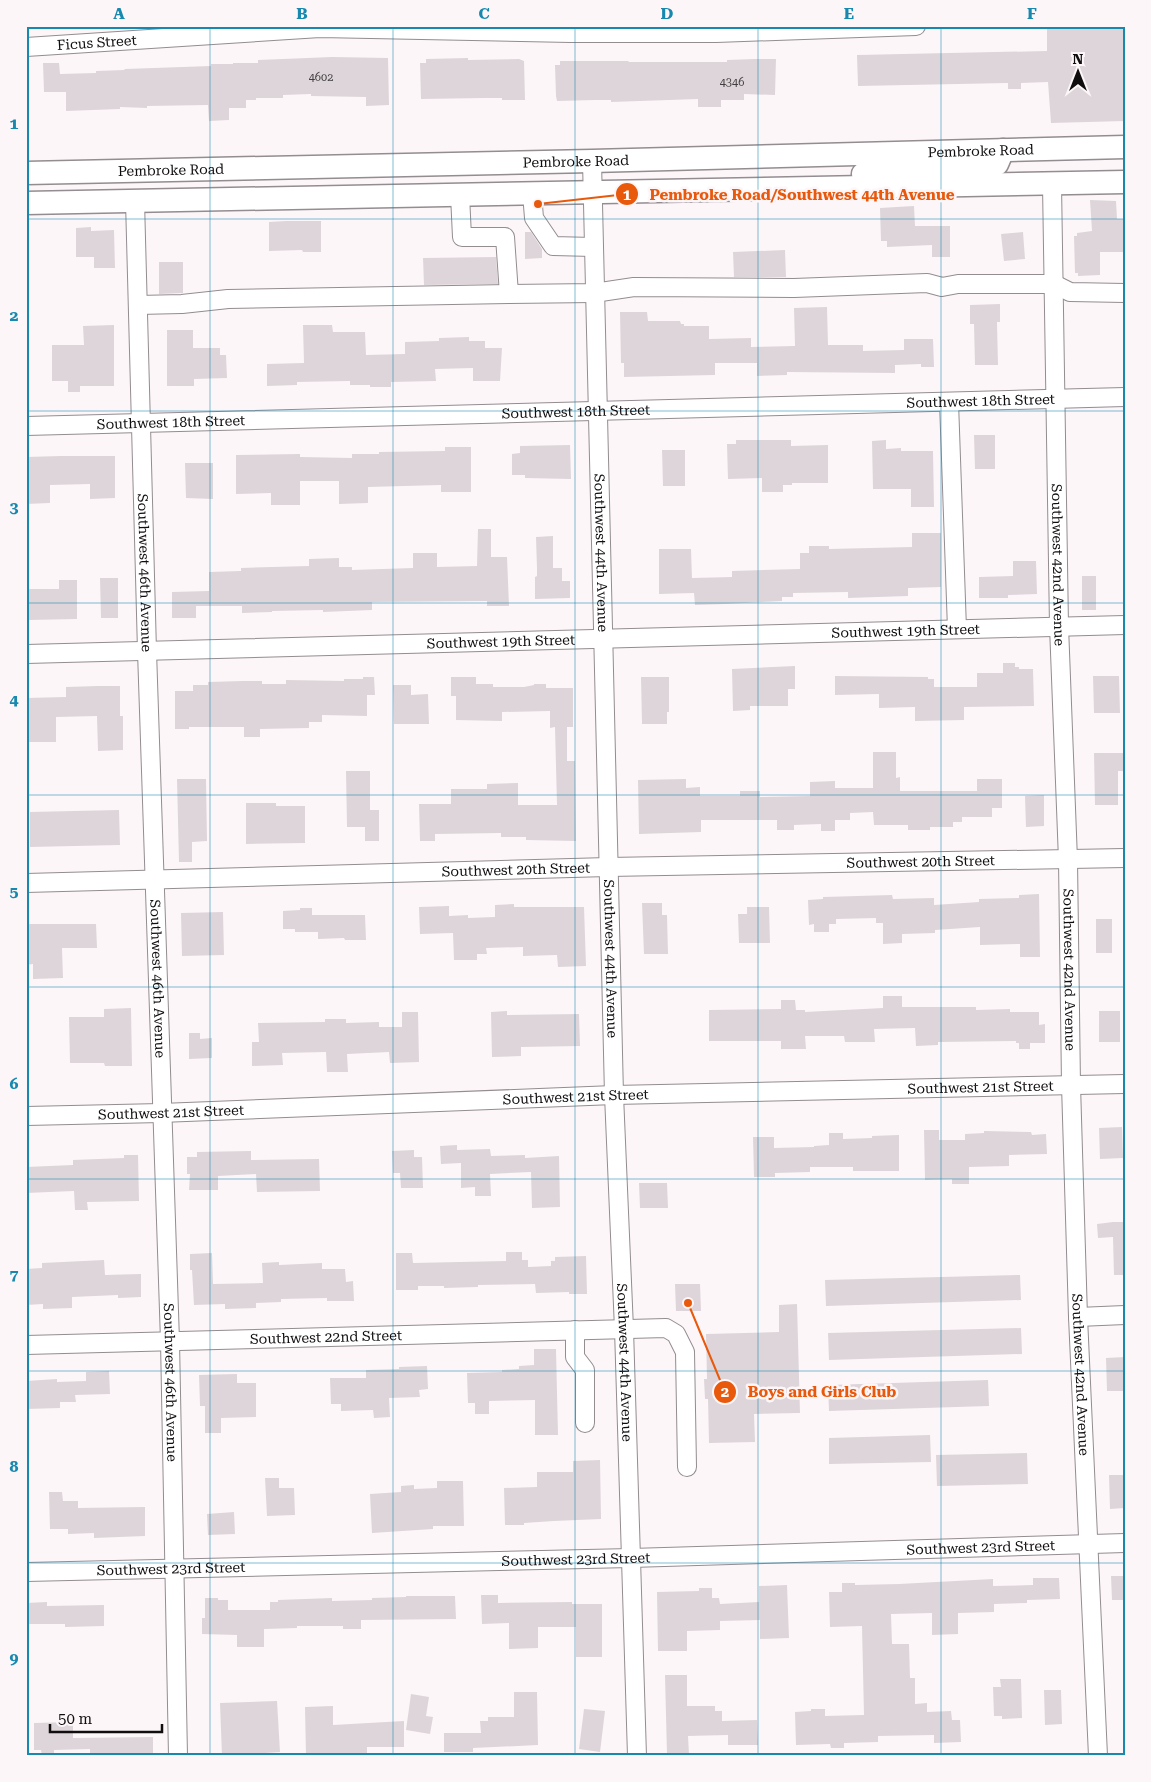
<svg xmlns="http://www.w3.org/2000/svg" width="1151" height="1782" viewBox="0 0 1151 1782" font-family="'Roboto Serif',serif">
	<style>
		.building { fill: #ddd5d9 }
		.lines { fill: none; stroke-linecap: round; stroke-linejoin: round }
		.minor-casing { stroke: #938c90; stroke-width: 20 }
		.major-casing { stroke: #938c90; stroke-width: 25 }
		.minor { stroke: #fff; stroke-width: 18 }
		.major { stroke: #fff; stroke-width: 22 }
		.grid { fill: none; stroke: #1789ae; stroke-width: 1; stroke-opacity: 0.55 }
		.labels { text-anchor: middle; stroke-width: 5; stroke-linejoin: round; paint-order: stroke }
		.number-label { font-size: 11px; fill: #433f41 }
		.street-label { font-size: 14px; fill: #100d0e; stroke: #fdf6f9 }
		.leader { fill: none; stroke: #e8590c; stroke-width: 2 }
		.callout-dot { fill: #e8590c; stroke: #fdf6f9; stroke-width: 2 }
		.mark-label { font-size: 15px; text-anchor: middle; font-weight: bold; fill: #fff }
		.callout-label { font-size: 15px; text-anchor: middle; font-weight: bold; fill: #e8590c; stroke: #fdf6f9; stroke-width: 5; stroke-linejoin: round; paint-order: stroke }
		.neatline { fill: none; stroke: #1789ae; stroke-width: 2 }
		.grid-label { font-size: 16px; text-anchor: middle; font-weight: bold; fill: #1789ae }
	</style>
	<rect width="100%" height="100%" fill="#fdf6f9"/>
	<g class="building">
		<polygon points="1047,26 1125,26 1125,121 1051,123 1048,82 1021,83 1021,89 1008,89 1008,83 858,86 857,55 1047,51"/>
		<polygon points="332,57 388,58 389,105 366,106 366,97 311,96 311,94 283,95 283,98 256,98 256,100 246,100 246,108 229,108 229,120 209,121 208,105 147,106 147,108 120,107 120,109 66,111 66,92 44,92 43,63 59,63 60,74 96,73 96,71 124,70 125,69 211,66 211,64 233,64 233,63 258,63 258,60"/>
		<polygon points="468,58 468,60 519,59 524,61 525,100 502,100 502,98 485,98 421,99 420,63 426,63 426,59"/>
		<polygon points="755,59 776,59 775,95 744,94 744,100 721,100 721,107 698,107 698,99 611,102 611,100 595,100 557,101 556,96 555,65 560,65 560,61 628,61 629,62 727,62 727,60"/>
		<polygon points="1090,200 1116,201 1117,219 1125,219 1125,252 1100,252 1100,275 1078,276 1078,273 1075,273 1074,236 1077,236 1077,233 1092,231"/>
		<polygon points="914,206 915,226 950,226 950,257 932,257 932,245 887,247 887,241 881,241 880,208"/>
		<polygon points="286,221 321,221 321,252 303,252 302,250 269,251 269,222"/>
		<polygon points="91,227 91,231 114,230 115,268 94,268 94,257 76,257 76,228"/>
		<polygon points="525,232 531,232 542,249 542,258 525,259"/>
		<polygon points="1023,232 1025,259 1004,261 1001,234"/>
		<polygon points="785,250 786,277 734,277 733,252"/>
		<polygon points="496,257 498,284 424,285 423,258"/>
		<polygon points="159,262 183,262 183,293 159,294"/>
		<polygon points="1000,304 1000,322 997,322 998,365 975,365 974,324 970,324 970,305"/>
		<polygon points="827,307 828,345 863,345 863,351 904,350 904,339 933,339 934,367 921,367 921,364 895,365 895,373 787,372 787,375 757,376 757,363 715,363 715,375 624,377 624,363 621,363 620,312 647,312 648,321 680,321 681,324 684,324 684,326 709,326 709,339 751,338 751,347 795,346 794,308"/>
		<polygon points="114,325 114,386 80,386 80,392 68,392 68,381 52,381 52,345 84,345 83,326"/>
		<polygon points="303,325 332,325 333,332 365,332 366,355 405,354 405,342 439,341 439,338 469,337 469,341 485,341 485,348 502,348 500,381 473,381 473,368 435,369 436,381 391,382 391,387 370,387 370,385 350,385 350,381 297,382 297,385 267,386 267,364 304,363"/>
		<polygon points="167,330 193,330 193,348 220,348 220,355 226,355 227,378 194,379 194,386 167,386"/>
		<polygon points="974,435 995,435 995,469 975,469"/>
		<polygon points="736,440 791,440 791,446 828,445 828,483 792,483 792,485 783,485 783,492 762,492 762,478 728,479 727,444 736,444"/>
		<polygon points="886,440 886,449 901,448 901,451 933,451 934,507 911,507 911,489 873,489 872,441"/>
		<polygon points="570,445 571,479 525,478 525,475 512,475 512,454 520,453 520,446"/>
		<polygon points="445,447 471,447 471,492 441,492 441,485 368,487 368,503 339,504 339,481 300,481 300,505 271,505 271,493 236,494 236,455 300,454 300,457 352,458 352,454 379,454 379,452 445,451"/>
		<polygon points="662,450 685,450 685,486 663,486"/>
		<polygon points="61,456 115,456 115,498 90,499 90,484 50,485 50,503 26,504 26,457"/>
		<polygon points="185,463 213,463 213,499 186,498"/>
		<polygon points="478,529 491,529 491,557 507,557 509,606 487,606 487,601 372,602 372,610 323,612 323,610 272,611 272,612 242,613 242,606 196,606 196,618 172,618 172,592 209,591 209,572 241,571 241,568 309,566 309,559 339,558 339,567 352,567 352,570 413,568 413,553 437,553 437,567 477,566"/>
		<polygon points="912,533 941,533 941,587 908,588 908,596 848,598 848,592 793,593 793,597 782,597 782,601 725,604 695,605 694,593 659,594 659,549 691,549 692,578 732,577 732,571 800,569 800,553 809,553 809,546 829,546 829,549 912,547"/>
		<polygon points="553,536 553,568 562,568 562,581 570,581 570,598 535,599 535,577 537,576 537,569 536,537"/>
		<polygon points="1013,561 1036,561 1037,594 1008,595 1008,598 979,598 979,577 1013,576"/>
		<rect x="1082" y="576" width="14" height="34"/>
		<polygon points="100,578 118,578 118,618 101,618"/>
		<polygon points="59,580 77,580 77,619 29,620 28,589 59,589"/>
		<polygon points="1003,663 1015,663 1015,667 1019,667 1019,669 1033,669 1034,706 964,707 964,720 915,721 915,707 879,708 879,694 835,695 835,676 928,677 928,679 934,679 934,687 977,687 977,673 1003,673"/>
		<polygon points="795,666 795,689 788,689 788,706 750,706 750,710 733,711 732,669"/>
		<polygon points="1093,676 1119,676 1120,713 1094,713"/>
		<polygon points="363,677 374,677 375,695 367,695 367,716 322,715 322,722 309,722 309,728 260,729 260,737 244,737 244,727 189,727 189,729 175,729 175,691 193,691 193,685 208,685 208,682 243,681 262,681 262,684 286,684 286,680 344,681 344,679 363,679"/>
		<polygon points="451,677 476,677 476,684 493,684 493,687 524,687 534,685 534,684 546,684 546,688 573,688 573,727 567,727 567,761 575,761 576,841 526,840 526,837 501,837 501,833 435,834 435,841 420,841 419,804 451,804 451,789 487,789 487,784 518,783 518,805 557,805 555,727 550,728 550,711 502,712 502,721 456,720 456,696 451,696"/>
		<polygon points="641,677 669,677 669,712 667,712 667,724 642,724"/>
		<polygon points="393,685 411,685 411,695 428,694 429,724 394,724"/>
		<polygon points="98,686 120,686 120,716 123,716 123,750 98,751 97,716 56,717 56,742 27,742 26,698 66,697 66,687"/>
		<polygon points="873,752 896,752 896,778 900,777 900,791 977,791 977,779 1002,779 1002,808 992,808 992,817 962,817 962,822 953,822 953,827 930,827 930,830 908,830 908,825 874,825 873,812 850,813 850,820 835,820 835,831 821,831 821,824 794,825 794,830 777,830 777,820 701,820 701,832 639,834 638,780 686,779 686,788 700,787 700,796 740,796 740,791 760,791 760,797 810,796 810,782 835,781 835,788 873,788"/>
		<polygon points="1094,753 1125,753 1125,771 1118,771 1118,805 1095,805"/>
		<polygon points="346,771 370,771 370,810 379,810 379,841 365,841 365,827 347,827"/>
		<polygon points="177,779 206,779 207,841 192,842 192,862 179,862"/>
		<polygon points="1044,795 1044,826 1026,827 1025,796"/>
		<polygon points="246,803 276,803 276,806 305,806 305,843 246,844"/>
		<polygon points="119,810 120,845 30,847 30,812"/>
		<polygon points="1039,894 1040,957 1020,957 1020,944 980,945 980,927 935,930 935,933 902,934 902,943 883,944 883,923 876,923 876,918 836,919 836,924 829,924 829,932 814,932 814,924 809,925 808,900 823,899 823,897 892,895 893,899 934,898 934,905 979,902 979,899 1019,898 1019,895"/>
		<polygon points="642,903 662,903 662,915 667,915 668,954 644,954"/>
		<polygon points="514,904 514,907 584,907 586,966 558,967 557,955 523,956 523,947 486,948 487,954 477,954 477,960 454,960 453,933 420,934 419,907 449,906 449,916 468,915 468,918 495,917 495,905"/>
		<polygon points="747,907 769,907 770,943 739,943 738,914 747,914"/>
		<polygon points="300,908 312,908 312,915 365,915 366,940 345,940 344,938 318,939 318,932 295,932 295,929 283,929 283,911 300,910"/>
		<polygon points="223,912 224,955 182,956 181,913"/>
		<rect x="1096" y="919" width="16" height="34"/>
		<polygon points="26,924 96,924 97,948 62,948 63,978 33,979 33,964 26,965"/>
		<polygon points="883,996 902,996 902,1007 976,1007 976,1010 1010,1009 1010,1012 1039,1012 1039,1025 1045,1024 1045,1043 1030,1043 1030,1049 1019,1049 1019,1043 1016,1043 1016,1041 938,1042 938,1045 916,1046 915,1028 874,1029 875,1042 845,1042 844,1036 805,1036 806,1049 781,1049 781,1041 709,1041 709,1010 781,1009 781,1000 795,1000 796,1010 805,1010 805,1012 883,1008"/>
		<polygon points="131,1008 132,1066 105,1066 104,1063 70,1063 69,1017 104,1017 104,1009"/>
		<polygon points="507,1011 507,1015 579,1014 580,1046 521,1047 521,1056 492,1057 491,1012"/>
		<rect x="1099" y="1011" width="21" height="31"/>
		<polygon points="402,1012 418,1012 419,1062 390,1063 389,1052 347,1054 348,1072 327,1072 326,1052 282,1053 283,1065 252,1066 252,1042 259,1042 258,1023 325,1022 325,1019 346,1019 346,1023 379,1022 379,1027 402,1027"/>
		<polygon points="189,1033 200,1033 200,1039 212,1038 212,1058 189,1059"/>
		<polygon points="1122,1127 1123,1158 1100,1159 1099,1128"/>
		<polygon points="924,1130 939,1130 939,1140 965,1140 965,1134 984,1133 984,1131 1031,1132 1032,1135 1046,1134 1047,1154 1009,1155 1009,1166 969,1167 969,1184 952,1184 952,1179 925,1180"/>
		<polygon points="829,1133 843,1133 843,1139 872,1138 872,1136 899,1135 899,1171 853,1171 853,1167 810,1167 810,1172 775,1173 775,1177 754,1177 753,1137 774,1137 774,1148 814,1147 814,1146 829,1145"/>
		<polygon points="457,1145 457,1150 490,1149 491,1156 525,1155 525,1158 559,1156 560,1207 532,1208 531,1172 490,1174 491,1196 475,1196 475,1187 461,1188 461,1163 441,1164 440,1146"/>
		<polygon points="414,1150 414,1157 422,1157 423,1188 401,1188 400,1173 393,1173 392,1151"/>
		<polygon points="251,1151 251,1160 319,1159 320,1191 257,1192 256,1174 218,1176 218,1190 189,1190 190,1174 187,1174 187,1157 197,1157 197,1152"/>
		<polygon points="124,1155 138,1155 139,1201 87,1202 88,1210 75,1210 74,1191 26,1193 26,1167 73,1165 73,1160 124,1158"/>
		<polygon points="639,1183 667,1183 668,1208 640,1208"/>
		<polygon points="1113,1222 1125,1222 1125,1275 1114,1275 1113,1237 1098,1238 1097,1224"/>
		<polygon points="506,1252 522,1252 522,1260 528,1260 528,1267 551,1266 551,1261 555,1261 555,1257 586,1256 587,1294 569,1294 569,1292 536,1293 535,1284 478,1285 478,1287 444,1288 444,1286 418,1286 418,1290 396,1290 396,1253 412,1253 413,1263 506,1261"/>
		<polygon points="212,1253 213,1284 263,1283 262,1263 279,1262 279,1265 322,1263 322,1269 345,1269 346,1282 353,1281 354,1301 327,1301 327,1298 281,1299 281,1302 256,1303 256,1308 225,1309 225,1304 194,1305 192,1270 190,1270 190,1254"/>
		<polygon points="104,1260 105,1275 141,1274 141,1297 118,1298 118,1295 72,1297 72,1308 43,1309 43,1304 26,1305 26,1269 42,1268 42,1263"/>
		<polygon points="1020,1275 1021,1300 826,1306 825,1280"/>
		<polygon points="675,1284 700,1284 701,1311 676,1311"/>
		<polygon points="797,1304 800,1413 754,1414 755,1442 709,1443 708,1399 705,1399 704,1379 707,1379 706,1334 779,1332 779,1305"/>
		<polygon points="1021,1328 1022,1354 829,1360 828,1333"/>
		<polygon points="534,1349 556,1349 558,1435 535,1435 535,1400 489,1401 489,1414 475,1414 475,1403 468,1403 467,1373 502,1372 502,1370 519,1369 519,1366 534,1365"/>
		<polygon points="1125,1357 1125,1391 1107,1391 1106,1358"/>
		<polygon points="427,1366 428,1389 419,1390 420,1397 389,1398 390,1417 374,1418 373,1410 341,1411 341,1404 331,1404 330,1378 366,1378 366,1370 399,1369 399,1367"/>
		<polygon points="109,1371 110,1394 75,1395 76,1402 60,1402 60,1408 26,1409 26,1381 57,1379 57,1382 86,1381 86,1372"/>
		<polygon points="237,1374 237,1383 256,1383 256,1417 221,1418 221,1433 205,1433 205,1406 200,1406 199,1375"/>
		<polygon points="988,1380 989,1406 829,1411 828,1385"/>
		<polygon points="930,1435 931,1462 829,1464 829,1438"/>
		<polygon points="1027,1453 1028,1484 937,1486 936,1455"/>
		<polygon points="600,1460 601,1519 554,1521 524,1523 524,1525 505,1525 504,1488 537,1487 537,1472 573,1472 573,1461"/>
		<polygon points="1109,1475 1125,1475 1125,1508 1110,1509"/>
		<polygon points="265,1478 279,1478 279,1488 294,1488 295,1515 267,1516"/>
		<polygon points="437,1481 463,1481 464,1526 433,1526 433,1529 372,1533 370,1494 401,1492 401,1486 414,1485 414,1489 437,1488"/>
		<polygon points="49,1492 62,1492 63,1501 78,1501 78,1508 145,1507 145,1536 94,1538 94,1533 68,1534 68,1529 50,1529"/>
		<polygon points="234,1512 235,1534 208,1535 207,1514"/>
		<polygon points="1111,1576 1125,1576 1125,1600 1112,1600"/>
		<polygon points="1033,1578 1059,1578 1060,1599 1027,1600 1027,1603 994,1604 994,1612 958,1613 958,1634 932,1635 932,1613 891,1614 892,1644 909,1644 910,1678 915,1678 915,1704 927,1703 927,1712 951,1711 952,1720 960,1720 961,1742 934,1743 934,1735 878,1736 878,1742 844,1743 844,1748 831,1748 830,1744 796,1745 795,1712 811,1711 811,1709 825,1709 825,1716 864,1715 862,1626 830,1627 829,1592 842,1592 842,1583 855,1583 855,1585 899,1584 993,1579 993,1586 1033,1585"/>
		<polygon points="787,1585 789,1638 760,1639 760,1620 720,1621 720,1630 687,1631 687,1651 658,1651 657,1592 699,1591 699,1588 712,1588 712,1598 719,1598 720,1604 759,1602 759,1586"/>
		<polygon points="481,1595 498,1595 498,1603 572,1602 572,1604 602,1604 602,1657 576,1657 576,1627 538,1627 538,1648 509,1649 509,1623 482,1624"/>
		<polygon points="406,1596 455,1596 456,1619 361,1620 361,1629 343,1629 343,1626 297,1626 297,1628 264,1629 264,1647 237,1647 237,1635 202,1634 202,1618 205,1618 205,1598 218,1598 218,1600 228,1600 228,1610 270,1610 270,1602 278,1602 278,1600 332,1598 332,1601 372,1600 372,1598 406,1597"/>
		<polygon points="47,1602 47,1606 104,1605 104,1626 65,1627 65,1624 26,1624 26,1603"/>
		<polygon points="665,1675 687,1675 687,1706 715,1706 715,1711 722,1711 722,1721 757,1720 758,1745 728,1745 728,1735 688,1736 689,1755 667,1755"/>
		<polygon points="1000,1679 1021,1679 1022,1718 1002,1719 1002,1716 994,1716 993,1687 1001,1687"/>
		<polygon points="1044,1690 1061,1690 1062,1724 1045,1725"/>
		<polygon points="514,1692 537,1692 538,1745 473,1748 473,1752 444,1752 444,1733 481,1733 480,1721 488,1721 488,1717 514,1717"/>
		<polygon points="411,1694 429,1697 426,1716 433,1717 430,1734 406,1730"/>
		<polygon points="277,1701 280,1752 222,1756 220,1703"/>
		<polygon points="333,1706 333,1725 404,1721 404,1747 367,1747 367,1756 306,1756 305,1707"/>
		<polygon points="584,1709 605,1711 600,1752 579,1749"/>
		<polygon points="73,1722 73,1738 153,1737 153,1756 90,1756 90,1749 54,1750 54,1756 42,1756 41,1750 34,1750 34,1723"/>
	</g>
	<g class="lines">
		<defs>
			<g id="minor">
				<path id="s1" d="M26 47 320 28 571 33H716L916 26"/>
				<path id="s2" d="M592 161 614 1095 624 1329 637 1756"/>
				<path id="s3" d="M1052 184 1059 626 1068 860 1071 1085 1078 1317 1098 1756"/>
				<polyline points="532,193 534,218 553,246 593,247"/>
				<polyline points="460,195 462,237 505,237 509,294 594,293 634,287 794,288 927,283 942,287 958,284 1054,284 1070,292 1125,293"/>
				<path id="s4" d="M135 201 147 651 170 1341 178 1756"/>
				<polyline points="138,305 182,304 228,299 509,294"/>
				<polyline points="949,402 957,629"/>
				<path id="s5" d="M26 426 1125 397"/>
				<path id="s6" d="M26 654 1125 625"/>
				<path id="s7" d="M26 883 608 867 1125 858"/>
				<path id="s8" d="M26 1116 161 1113 614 1095 1125 1084"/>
				<polyline points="1078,1317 1125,1315"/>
				<polyline points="575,1330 575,1357 585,1370 585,1423"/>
				<path id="s9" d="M26 1345 666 1328 676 1334 685 1352 687 1467"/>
				<path id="s10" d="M26 1572 631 1558 1125 1543"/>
			</g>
			<g id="major">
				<path id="s11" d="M26 173 592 161 1125 147"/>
				<polyline points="863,174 914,169 987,167 997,164 1003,150"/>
				<polyline points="26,203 1125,182"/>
			</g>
		</defs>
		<use href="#minor" class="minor-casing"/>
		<use href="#major" class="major-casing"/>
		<use href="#minor" class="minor"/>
		<use href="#major" class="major"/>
	</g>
	<path class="grid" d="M210 26V1756M393 26V1756M575 26V1756M758 26V1756M941 26V1756M26 219H1125M26 411H1125M26 603H1125M26 795H1125M26 987H1125M26 1179H1125M26 1371H1125M26 1563H1125"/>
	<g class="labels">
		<g class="number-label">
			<text x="321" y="81">4602</text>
			<text x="732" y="86">4346</text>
		</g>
		<g class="street-label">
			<text dy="5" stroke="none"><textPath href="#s1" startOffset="71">Ficus Street</textPath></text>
			<text dy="5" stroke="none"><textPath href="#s11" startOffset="955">Pembroke Road</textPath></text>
			<text dy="5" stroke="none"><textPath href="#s11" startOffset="550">Pembroke Road</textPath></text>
			<text dy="5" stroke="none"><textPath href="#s11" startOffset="145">Pembroke Road</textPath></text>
			<text dy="5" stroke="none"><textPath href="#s5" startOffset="955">Southwest 18th Street</textPath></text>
			<text dy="5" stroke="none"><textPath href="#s5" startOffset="550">Southwest 18th Street</textPath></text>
			<text dy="5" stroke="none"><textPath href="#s5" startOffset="145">Southwest 18th Street</textPath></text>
			<text dy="5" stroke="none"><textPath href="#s2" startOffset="392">Southwest 44th Avenue</textPath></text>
			<text dy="5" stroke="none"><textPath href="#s3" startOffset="381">Southwest 42nd Avenue</textPath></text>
			<text dy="5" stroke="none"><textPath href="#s4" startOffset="372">Southwest 46th Avenue</textPath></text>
			<text dy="5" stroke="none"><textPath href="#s6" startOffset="880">Southwest 19th Street</textPath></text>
			<text dy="5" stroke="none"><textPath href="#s6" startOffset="475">Southwest 19th Street</textPath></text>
			<text dy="5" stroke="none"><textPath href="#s7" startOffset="895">Southwest 20th Street</textPath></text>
			<text dy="5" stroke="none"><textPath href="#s7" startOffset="490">Southwest 20th Street</textPath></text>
			<text dy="5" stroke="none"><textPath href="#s2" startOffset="798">Southwest 44th Avenue</textPath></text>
			<text dy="5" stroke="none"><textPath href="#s3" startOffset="786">Southwest 42nd Avenue</textPath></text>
			<text dy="5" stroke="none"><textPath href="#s4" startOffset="778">Southwest 46th Avenue</textPath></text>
			<text dy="5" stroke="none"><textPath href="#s8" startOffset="955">Southwest 21st Street</textPath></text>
			<text dy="5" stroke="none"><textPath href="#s8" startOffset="550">Southwest 21st Street</textPath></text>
			<text dy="5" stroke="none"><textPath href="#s8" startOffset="145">Southwest 21st Street</textPath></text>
			<text dy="5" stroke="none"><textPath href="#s9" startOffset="300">Southwest 22nd Street</textPath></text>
			<text dy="5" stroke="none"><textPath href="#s2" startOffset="1202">Southwest 44th Avenue</textPath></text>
			<text dy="5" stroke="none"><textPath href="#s3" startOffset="1191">Southwest 42nd Avenue</textPath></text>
			<text dy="5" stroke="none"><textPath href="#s4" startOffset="1182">Southwest 46th Avenue</textPath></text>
			<text dy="5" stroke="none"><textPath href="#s10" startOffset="955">Southwest 23rd Street</textPath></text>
			<text dy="5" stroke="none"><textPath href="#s10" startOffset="550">Southwest 23rd Street</textPath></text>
			<text dy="5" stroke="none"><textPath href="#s10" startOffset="145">Southwest 23rd Street</textPath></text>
		</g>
	</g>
	<path class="leader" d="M538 204L627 194M688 1303L725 1392"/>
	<g class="callout-dot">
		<circle cx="538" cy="204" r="5"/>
		<circle cx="688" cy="1303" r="5"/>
		<circle cx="627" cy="194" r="12"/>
		<circle cx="725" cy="1392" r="12"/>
	</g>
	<g class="mark-label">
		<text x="627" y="200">1</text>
		<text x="725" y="1397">2</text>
	</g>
	<g class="callout-label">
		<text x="802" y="200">Pembroke Road/Southwest 44th Avenue</text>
		<text x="822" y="1397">Boys and Girls Club</text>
	</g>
	<rect width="1151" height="1782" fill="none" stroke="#fdf6f9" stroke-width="55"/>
	<g transform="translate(1078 72)" stroke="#fdf6f9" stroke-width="4" paint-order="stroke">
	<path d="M0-4L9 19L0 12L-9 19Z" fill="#100d0e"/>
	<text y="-8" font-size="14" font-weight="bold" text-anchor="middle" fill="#100d0e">N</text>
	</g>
	<path d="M50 1724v8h112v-8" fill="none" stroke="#100d0e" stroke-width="2.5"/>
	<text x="58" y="1724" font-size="15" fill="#100d0e" stroke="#fdf6f9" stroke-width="4" paint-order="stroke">50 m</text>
	<rect x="28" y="28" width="1096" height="1726" class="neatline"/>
	<g class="grid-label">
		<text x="119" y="19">A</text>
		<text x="302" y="19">B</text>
		<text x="484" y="19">C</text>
		<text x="667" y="19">D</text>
		<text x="849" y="19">E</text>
		<text x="1032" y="19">F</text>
		<text x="14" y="129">1</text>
		<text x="14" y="321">2</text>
		<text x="14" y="513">3</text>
		<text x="14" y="705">4</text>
		<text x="14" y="897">5</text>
		<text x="14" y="1089">6</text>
		<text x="14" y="1280">7</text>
		<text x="14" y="1472">8</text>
		<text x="14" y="1664">9</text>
	</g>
</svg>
